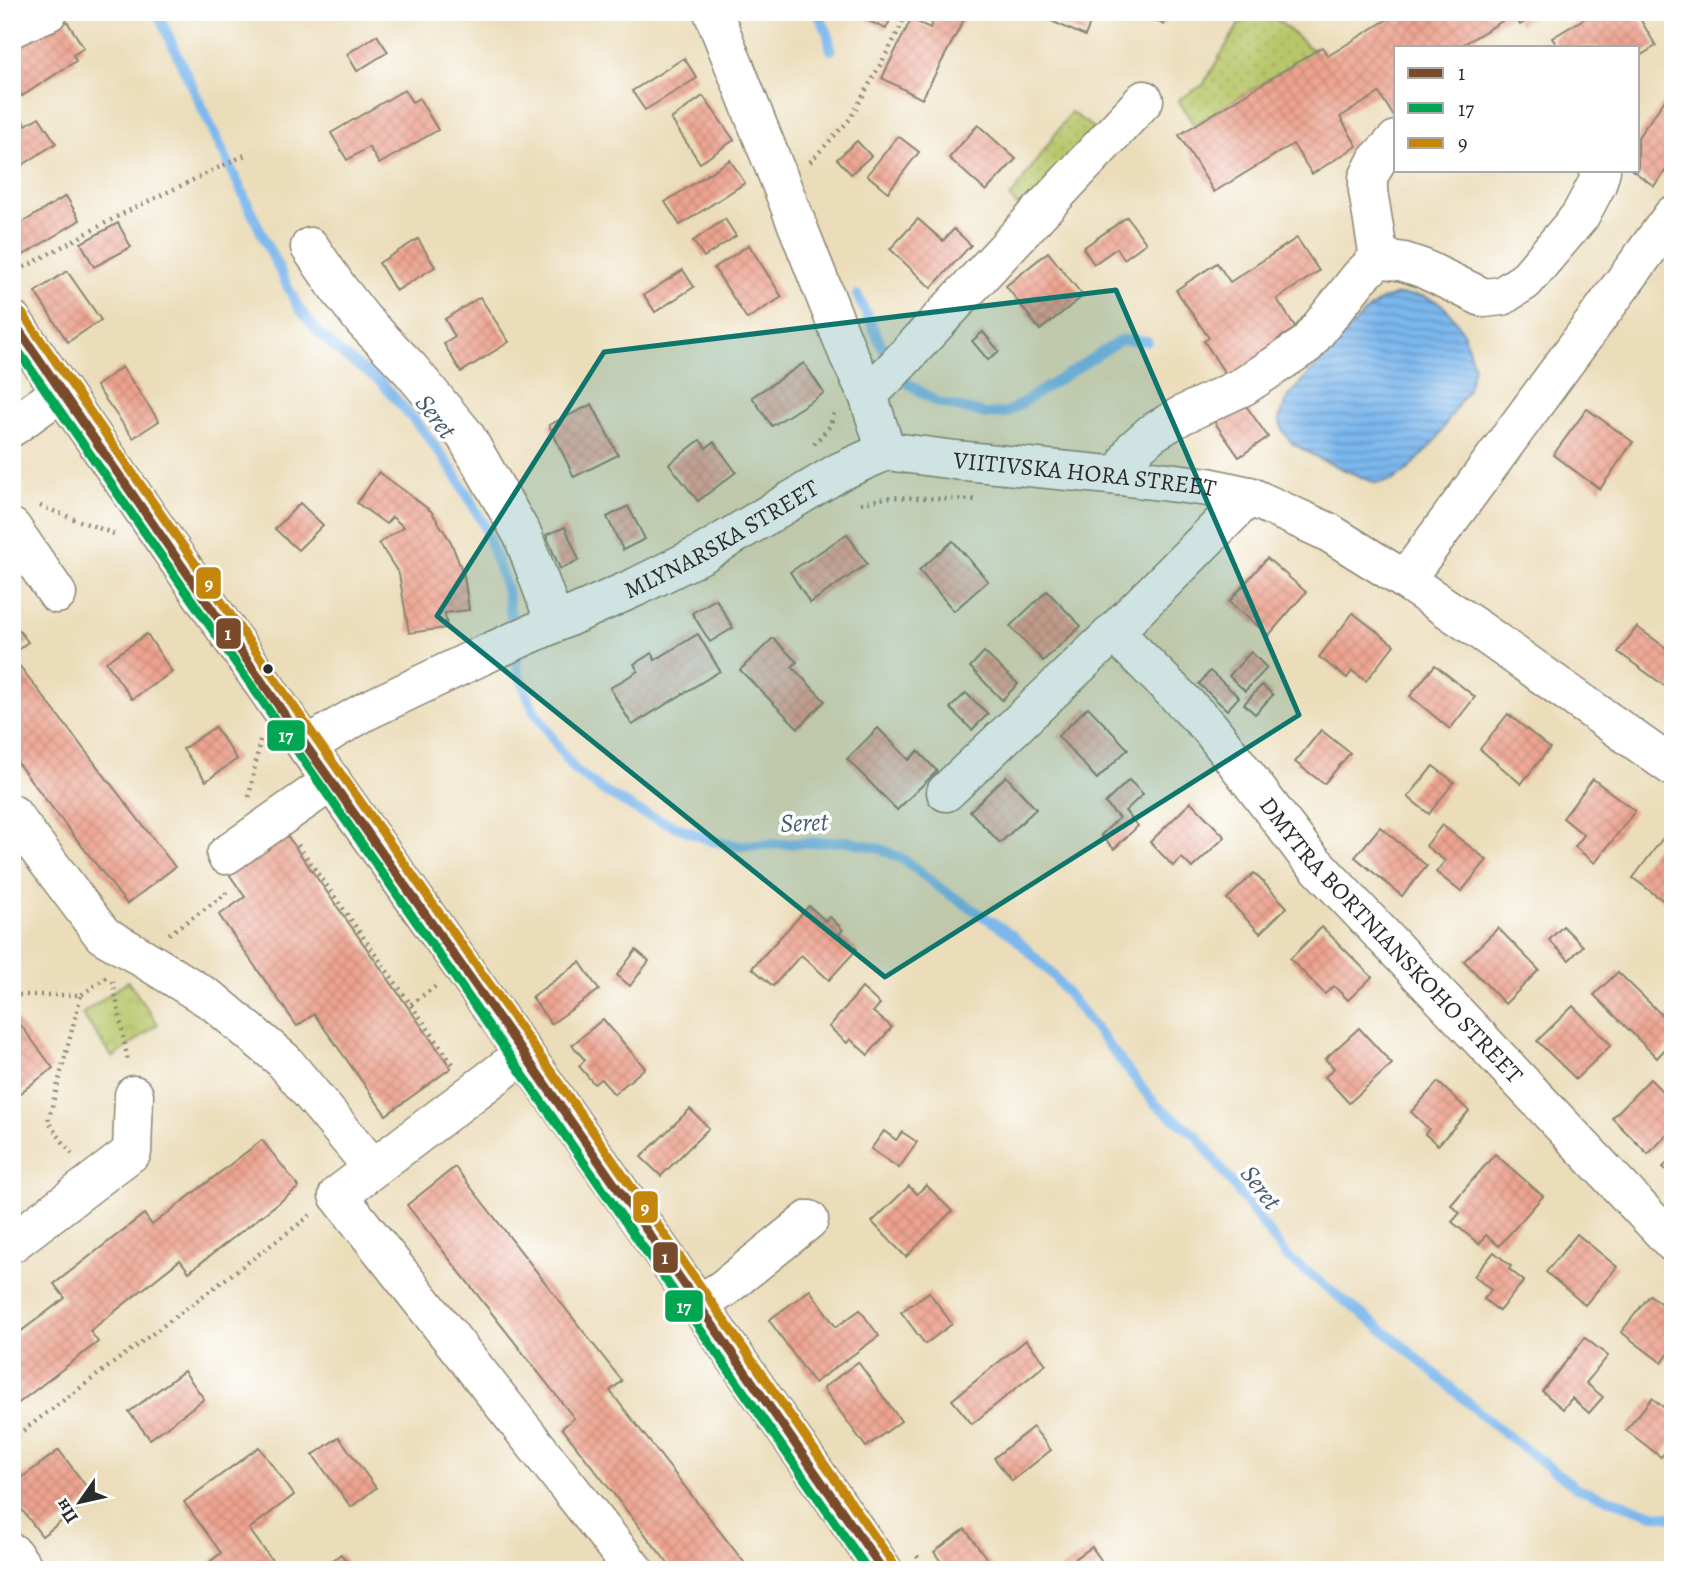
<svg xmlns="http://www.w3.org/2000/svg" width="1685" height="1582" viewBox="0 0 1685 1582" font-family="Alegreya,serif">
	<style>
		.park { fill: url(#park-crowns); stroke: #71784a; stroke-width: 2 }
		.garden { fill: url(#garden-dots); stroke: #71784a; stroke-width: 2 }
		.water { fill: url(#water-rules); stroke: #53718c; stroke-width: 2 }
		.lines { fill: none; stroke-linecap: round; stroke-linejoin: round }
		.stream { stroke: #7bb7ed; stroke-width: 10 }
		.building { fill: url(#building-cross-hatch) }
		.minor-casing { stroke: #8b8472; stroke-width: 41 }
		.major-casing { stroke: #8b8472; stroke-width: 41 }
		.path { stroke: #8b8472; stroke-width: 4.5; stroke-dasharray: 2 5; stroke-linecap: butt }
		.minor { stroke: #fff; stroke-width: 38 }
		.major { stroke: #fff; stroke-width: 38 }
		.bus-1-casing { stroke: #fff; stroke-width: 14 }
		.bus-2-casing { stroke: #fff; stroke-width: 14 }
		.bus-3-casing { stroke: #fff; stroke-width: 14 }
		.bus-1 { stroke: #7a4b2a; stroke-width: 9 }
		.bus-2 { stroke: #00a651; stroke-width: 9 }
		.bus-3 { stroke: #c4870b; stroke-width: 9 }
		.marked { fill: #0f766e; fill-opacity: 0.2; stroke: #0f766e; stroke-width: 5; stroke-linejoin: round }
		.bus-dot { fill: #2b2b2b; stroke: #fff; stroke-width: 2.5 }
		.labels { text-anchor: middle; stroke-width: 7; stroke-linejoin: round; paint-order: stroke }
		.street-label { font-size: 24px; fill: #2b2b2b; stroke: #fff }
		.water-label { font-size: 26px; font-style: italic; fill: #475c6f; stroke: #fff }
		.line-badge { stroke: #fff; stroke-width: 2.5 }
		.badge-label { font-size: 19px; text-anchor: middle; font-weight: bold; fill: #fff }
	</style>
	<defs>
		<pattern id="park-crowns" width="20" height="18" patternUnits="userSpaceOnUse" patternTransform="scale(1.75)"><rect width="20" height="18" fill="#b7c669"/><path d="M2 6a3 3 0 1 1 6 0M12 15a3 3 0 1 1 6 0" fill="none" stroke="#9eaa5b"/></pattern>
		<pattern id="garden-dots" width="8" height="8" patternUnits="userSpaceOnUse" patternTransform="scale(1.75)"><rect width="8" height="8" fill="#b7c669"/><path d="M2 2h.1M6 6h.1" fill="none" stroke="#9eaa5b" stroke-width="1.8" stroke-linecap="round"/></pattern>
		<pattern id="water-rules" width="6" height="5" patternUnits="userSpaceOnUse" patternTransform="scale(1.75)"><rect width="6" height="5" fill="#7bb7ed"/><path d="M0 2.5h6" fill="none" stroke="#6595c0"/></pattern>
		<pattern id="building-cross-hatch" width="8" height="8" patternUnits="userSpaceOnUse" patternTransform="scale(1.75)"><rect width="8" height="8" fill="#eda38f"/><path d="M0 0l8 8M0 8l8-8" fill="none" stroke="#cb8c7c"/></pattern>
	</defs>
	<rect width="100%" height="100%" fill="#fff"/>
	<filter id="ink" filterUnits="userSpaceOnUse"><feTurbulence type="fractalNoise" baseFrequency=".0143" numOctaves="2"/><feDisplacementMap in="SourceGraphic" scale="14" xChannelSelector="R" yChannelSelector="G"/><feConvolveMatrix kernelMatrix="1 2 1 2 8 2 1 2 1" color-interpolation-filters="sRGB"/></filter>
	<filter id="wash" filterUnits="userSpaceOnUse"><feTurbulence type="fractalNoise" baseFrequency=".00686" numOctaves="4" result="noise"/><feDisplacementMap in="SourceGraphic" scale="28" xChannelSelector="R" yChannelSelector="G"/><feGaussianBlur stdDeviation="1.57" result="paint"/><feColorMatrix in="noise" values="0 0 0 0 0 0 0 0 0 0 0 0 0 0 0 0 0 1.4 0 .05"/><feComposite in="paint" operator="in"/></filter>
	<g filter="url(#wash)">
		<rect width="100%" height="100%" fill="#ebddba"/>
		<polygon class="park" points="128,981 158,1024 113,1058 82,1014"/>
		<g class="garden">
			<polygon points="1246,12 1268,12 1315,52 1194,125 1178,100 1203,85"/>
			<polygon points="1071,112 1096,130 1023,213 1010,198"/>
		</g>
		<polygon class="water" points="1398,295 1422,296 1439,302 1450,313 1463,332 1474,367 1468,389 1436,440 1409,469 1392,481 1375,483 1322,460 1293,444 1283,431 1279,419 1289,396 1361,316 1381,300"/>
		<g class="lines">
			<g class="stream">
				<polyline points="157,12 268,247 298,307 318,332 339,352 381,382 425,433 455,474 483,523 507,590 513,632"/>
				<polyline points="817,12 827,31 831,50"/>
				<polyline points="857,295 887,356"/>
				<polyline points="906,382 937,402 986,414 1006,413 1121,340 1147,341"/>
				<polyline points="515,651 518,672 533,709 563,754 575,770 602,790 638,811 712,841 738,846 847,841 881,849 903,859 940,888 1011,934 1052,974 1155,1104 1196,1135 1287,1257 1396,1340 1496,1427 1577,1488 1656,1515 1673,1517"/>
			</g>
		</g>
		<g id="blocks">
			<g class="building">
				<polygon points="849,12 894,12 886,29"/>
				<polygon points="937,12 968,12 922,99 882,78 911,19 930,28"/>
				<polygon points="1044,12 1095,12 1085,36 1042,17"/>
				<polygon points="1140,12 1171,12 1164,25"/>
				<polygon points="1399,12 1540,12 1520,25 1514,14 1459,47 1396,47 1396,113 1393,115 1379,93 1340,117 1357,146 1312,174 1293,144 1214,192 1179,135 1322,47 1328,56"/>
				<polygon points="1595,12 1636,12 1656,46 1638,57 1638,47 1558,47 1552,38"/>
				<polygon points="64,17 84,48 73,55 76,61 22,96 12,81 12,50"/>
				<polygon points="377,35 388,52 357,71 347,54"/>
				<polygon points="684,58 697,78 645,110 632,91"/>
				<polygon points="1673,89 1673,161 1654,186 1632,170 1638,170 1638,137"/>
				<polygon points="404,90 412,102 419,98 438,130 379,164 369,147 347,160 331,133"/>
				<polygon points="703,96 734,140 700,163 671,119"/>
				<polygon points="39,117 56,143 12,172 12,128 23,121 26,125"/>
				<polygon points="978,125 1016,159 986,191 949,158"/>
				<polygon points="898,136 919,152 888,192 867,175"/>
				<polygon points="857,141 871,156 851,174 837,159"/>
				<polygon points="730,160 745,183 680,225 665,202"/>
				<polygon points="66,196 80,220 14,261 12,258 12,229"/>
				<polygon points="1127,217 1146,243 1124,259 1117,248 1094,264 1083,248"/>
				<polygon points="725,219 736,236 704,257 693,241"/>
				<polygon points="918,219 943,241 954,229 971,245 931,288 890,249"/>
				<polygon points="118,223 131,247 94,267 81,243"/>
				<polygon points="1297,238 1319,271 1277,299 1296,328 1278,339 1281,343 1228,378 1204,341 1209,338 1176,290 1217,263 1230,282"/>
				<polygon points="418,239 435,267 396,291 379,263"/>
				<polygon points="749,245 782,297 747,319 714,268"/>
				<polygon points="1048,252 1083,296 1040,330 1006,286"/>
				<polygon points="683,270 694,287 655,312 644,295"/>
				<polygon points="67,271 101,320 68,342 35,292"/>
				<polygon points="480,297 509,342 461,372 444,344 455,337 445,319"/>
				<polygon points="983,332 999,351 988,360 972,341"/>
				<polygon points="804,363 824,393 772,426 752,397"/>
				<polygon points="122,367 159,421 133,438 96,386"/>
				<polygon points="1242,400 1268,437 1239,457 1213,420"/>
				<polygon points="592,404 618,455 574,477 549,425"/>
				<polygon points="1587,409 1633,442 1600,489 1553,455"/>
				<polygon points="700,440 706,448 714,442 736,472 698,501 669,464"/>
				<polygon points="379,472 431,511 451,542 464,576 469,610 445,613 447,628 409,633 399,574 379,543 404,527 392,517 386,524 357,503"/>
				<polygon points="300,503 323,525 298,550 275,529"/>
				<polygon points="628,506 645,539 623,550 607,517"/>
				<polygon points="565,527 579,560 560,569 546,535"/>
				<polygon points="847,534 867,564 810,603 790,572"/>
				<polygon points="953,541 988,581 954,611 919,570"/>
				<polygon points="1267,558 1306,592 1269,635 1229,602"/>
				<polygon points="1047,591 1081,626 1043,661 1010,626"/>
				<polygon points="716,599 733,628 710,642 692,613"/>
				<polygon points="1353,613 1394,645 1366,681 1352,671 1347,678 1319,657"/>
				<polygon points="12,621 28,642 12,654"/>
				<polygon points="1637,627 1673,653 1673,692 1618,652"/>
				<polygon points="147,634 172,672 132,699 106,662"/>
				<polygon points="698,634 720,671 632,725 610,688 638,671 634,664 652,653 655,660"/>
				<polygon points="773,638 797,662 792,667 825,701 798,728 740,670"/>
				<polygon points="984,652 1018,684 1002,700 970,667"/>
				<polygon points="1251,652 1267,668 1245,691 1229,676"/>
				<polygon points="12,656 175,867 127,904 12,756"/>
				<polygon points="1435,665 1475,697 1450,729 1410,696"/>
				<polygon points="1210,671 1239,697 1227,710 1199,684"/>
				<polygon points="1262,685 1273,695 1255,714 1244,704"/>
				<polygon points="966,693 988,714 972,730 950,708"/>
				<polygon points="1088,707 1128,749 1097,779 1058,736"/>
				<polygon points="1508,714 1550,748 1521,784 1480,749"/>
				<polygon points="215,727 237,759 206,781 183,749"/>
				<polygon points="878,728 909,760 918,751 937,771 897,810 847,759"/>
				<polygon points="1321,730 1350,753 1324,784 1295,762"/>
				<polygon points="1433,766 1454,782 1429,814 1408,797"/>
				<polygon points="1006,776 1036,809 1000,843 970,811"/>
				<polygon points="1593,779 1635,811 1595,863 1575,847 1584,835 1563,818"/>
				<polygon points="1129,780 1143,794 1125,811 1138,826 1114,849 1101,835 1119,818 1105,803"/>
				<polygon points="1191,802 1225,837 1192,868 1182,858 1173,866 1150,842"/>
				<polygon points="1442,825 1487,860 1461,892 1436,872 1445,861 1426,846"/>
				<polygon points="1380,827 1427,866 1402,896 1355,857"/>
				<polygon points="286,834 451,1068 386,1115 314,1014 297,1026 219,915 245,897 229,874"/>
				<polygon points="1663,838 1673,845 1673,908 1633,878"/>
				<polygon points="1254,873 1287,907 1260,933 1227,899"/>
				<polygon points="809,906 826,921 830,917 843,930 839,934 857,949 829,980 801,955 773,986 752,968"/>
				<polygon points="1563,926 1583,946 1569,960 1549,940"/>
				<polygon points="1322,927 1372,977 1348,1000 1334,986 1325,994 1290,959"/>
				<polygon points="1498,928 1539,970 1505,1004 1464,961"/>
				<polygon points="636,950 649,961 630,986 617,975"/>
				<polygon points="580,962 599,990 551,1024 532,997"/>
				<polygon points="1618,972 1666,1019 1671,1013 1673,1015 1673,1052 1667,1047 1657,1058 1594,995"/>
				<polygon points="862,988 880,1004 873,1012 892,1027 868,1055 850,1039 847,1043 829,1027"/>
				<polygon points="1573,1006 1611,1045 1576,1079 1537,1041"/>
				<polygon points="603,1019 645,1068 614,1094 601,1079 594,1084 579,1066 585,1060 572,1045"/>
				<polygon points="17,1020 53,1068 12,1099 12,1023"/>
				<polygon points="1359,1028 1392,1064 1349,1103 1325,1077 1334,1068 1325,1059"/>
				<polygon points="1650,1079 1673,1102 1673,1129 1648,1154 1612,1118"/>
				<polygon points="1438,1082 1469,1111 1438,1145 1425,1134 1429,1129 1411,1112"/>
				<polygon points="690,1109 709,1128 661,1176 641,1157"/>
				<polygon points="884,1131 896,1140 902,1132 917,1142 899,1168 871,1149"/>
				<polygon points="262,1140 299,1187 189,1272 180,1260 90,1331 98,1342 12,1408 12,1338 65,1298 54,1284 144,1214 152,1225"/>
				<polygon points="1495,1154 1543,1196 1499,1246 1486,1235 1479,1244 1452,1222 1460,1213 1451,1205"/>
				<polygon points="1673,1158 1673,1177 1663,1167"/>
				<polygon points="455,1167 622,1381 610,1391 750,1570 673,1570 562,1428 574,1418 407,1205"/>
				<polygon points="926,1185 952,1211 906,1257 872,1222 909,1186 917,1194"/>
				<polygon points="1577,1234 1617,1267 1585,1305 1546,1272"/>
				<polygon points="1494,1252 1511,1266 1509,1269 1524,1281 1499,1311 1484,1299 1491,1290 1474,1276"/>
				<polygon points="810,1290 836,1327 860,1310 879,1336 814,1383 769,1320"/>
				<polygon points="929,1292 952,1324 925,1344 901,1312"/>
				<polygon points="1650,1295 1673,1313 1673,1348 1662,1363 1621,1332"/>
				<polygon points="1585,1338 1608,1356 1586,1383 1603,1397 1589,1413 1572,1398 1563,1409 1542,1391"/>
				<polygon points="1026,1340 1046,1364 972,1424 952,1400"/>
				<polygon points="858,1362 901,1421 866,1447 823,1388"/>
				<polygon points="184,1371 204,1399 150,1439 129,1412"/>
				<polygon points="1652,1398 1673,1415 1673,1442 1661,1457 1626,1430"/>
				<polygon points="1033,1427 1051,1450 1012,1481 994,1458"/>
				<polygon points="339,1437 376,1488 351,1507 313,1455"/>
				<polygon points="259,1447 294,1495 249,1529 279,1570 199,1570 221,1553 184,1502"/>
				<polygon points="59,1450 94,1497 42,1536 12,1497 12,1485"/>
				<polygon points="965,1529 995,1570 947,1570 934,1552"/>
				<polygon points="1092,1547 1103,1563 1094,1570 1059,1570"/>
				<polygon points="341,1554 353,1570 320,1570"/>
			</g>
		</g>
	</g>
	<g filter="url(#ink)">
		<use href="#blocks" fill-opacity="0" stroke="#8b8472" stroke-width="2"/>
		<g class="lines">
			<defs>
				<g id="minor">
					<polyline points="713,12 849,356 868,395 886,451"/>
					<polyline points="12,28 31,19 48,12"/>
					<polyline points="310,247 338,288 363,320 410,369 465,435 523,536 555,623"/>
					<polyline points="1379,258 1404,262 1422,268 1484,298 1502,296 1525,281 1580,216 1597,184 1601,170"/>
					<polyline points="1379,258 1368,191 1368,178 1377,160 1396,140"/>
					<polyline points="868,395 891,372 1144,100"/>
					<polyline points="12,427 61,392"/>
					<path id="s1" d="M886 451 955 460 1120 476 1208 487 1249 496 1328 532 1405 580 1482 632 1673 767"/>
					<polyline points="1120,476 1134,449 1152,433 1182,415 1244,386 1306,345 1359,278 1379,258"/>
					<polyline points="12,528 57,594"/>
					<polyline points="1405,580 1673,215"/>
					<path id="s2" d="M1114 632 1210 728 1306 854 1673 1243"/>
					<path id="s3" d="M307 747 333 730 366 711 481 656 636 587 702 554 839 472 886 451"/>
					<polyline points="946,792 1114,632 1249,496"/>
					<polyline points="12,814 103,935 138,955 214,1002 283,1060 373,1168"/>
					<polyline points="226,855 332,781"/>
					<polyline points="524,1054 338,1195 634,1570"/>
					<polyline points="12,1243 132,1152 134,1095"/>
					<polyline points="698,1305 723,1289 809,1220"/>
					<polyline points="12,1553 25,1570"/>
				</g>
				<polyline id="major" points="12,320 307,747 524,1054 883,1570"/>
			</defs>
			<use href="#minor" class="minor-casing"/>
			<use href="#major" class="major-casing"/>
			<g class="path">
				<polyline points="810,162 850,119 894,40 907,12"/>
				<polyline points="12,274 122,214 247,154"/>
				<polyline points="12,275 21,287"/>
				<polyline points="814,444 830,426 835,410"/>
				<polyline points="861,503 891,497 978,500"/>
				<polyline points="40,506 117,535"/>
				<polyline points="249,797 260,740"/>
				<polyline points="298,845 453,1064"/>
				<polyline points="169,934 226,894 226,889"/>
				<polyline points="113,981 128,1062"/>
				<polyline points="12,995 81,995 107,977"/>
				<polyline points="411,1004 436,986"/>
				<polyline points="72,1154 48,1122 81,995"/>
				<polyline points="12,1439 311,1215"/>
				<polyline points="917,1556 926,1570"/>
			</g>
			<use href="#minor" class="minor"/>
			<use href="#major" class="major"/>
			<defs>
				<polyline id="bus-1" points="12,320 307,747 524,1054 883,1570"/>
				<path id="bus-2" d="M12 342C296 752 583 1160 868 1570"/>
				<polyline id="bus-3" points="22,313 317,740 534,1047 893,1563"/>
			</defs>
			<use href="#bus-1" class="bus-1-casing"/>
			<use href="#bus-2" class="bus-2-casing"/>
			<use href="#bus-3" class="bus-3-casing"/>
			<use href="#bus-1" class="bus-1"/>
			<use href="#bus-2" class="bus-2"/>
			<use href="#bus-3" class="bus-3"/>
		</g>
	</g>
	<path class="marked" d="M1116 290 1299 715 885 977 437 616 604 352Z"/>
	<circle class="bus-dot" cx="268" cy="669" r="6"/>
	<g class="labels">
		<g class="street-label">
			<text dy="8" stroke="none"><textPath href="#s1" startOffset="200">VIITIVSKA HORA STREET</textPath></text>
			<text dy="8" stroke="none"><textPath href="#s3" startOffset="464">MLYNARSKA STREET</textPath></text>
			<text dy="8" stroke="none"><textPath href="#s2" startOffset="415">DMYTRA BORTNIANSKOHO STREET</textPath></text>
		</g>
		<g class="water-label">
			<text transform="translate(436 416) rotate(53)" y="9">Seret</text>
			<text transform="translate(804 822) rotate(-2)" y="9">Seret</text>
			<text transform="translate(1261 1187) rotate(53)" y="9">Seret</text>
		</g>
	</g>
	<g class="line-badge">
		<rect x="195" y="566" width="27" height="34" rx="7" fill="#c4870b"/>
		<rect x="215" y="617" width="27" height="33" rx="7" fill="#7a4b2a"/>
		<rect x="266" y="719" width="40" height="33" rx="7" fill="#00a651"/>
		<rect x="632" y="1190" width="27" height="34" rx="7" fill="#c4870b"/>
		<rect x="652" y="1241" width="27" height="33" rx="7" fill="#7a4b2a"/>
		<rect x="664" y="1289" width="40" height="34" rx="7" fill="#00a651"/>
	</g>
	<g class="badge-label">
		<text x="209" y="590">9</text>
		<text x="228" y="640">1</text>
		<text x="286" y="742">17</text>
		<text x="645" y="1214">9</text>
		<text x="665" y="1264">1</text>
		<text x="684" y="1313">17</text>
	</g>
	<rect width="1685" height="1582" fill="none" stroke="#fff" stroke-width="42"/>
	<rect x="1394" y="46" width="245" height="126" fill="#ffffff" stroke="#aaaaaa" stroke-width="2"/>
	<rect x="1408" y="68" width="35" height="10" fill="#7a4b2a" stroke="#aaaaaa" stroke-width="2"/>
	<text x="1458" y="80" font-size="21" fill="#2b2b2b">1</text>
	<rect x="1408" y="103" width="35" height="10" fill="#00a651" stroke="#aaaaaa" stroke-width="2"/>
	<text x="1458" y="116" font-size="21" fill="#2b2b2b">17</text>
	<rect x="1408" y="138" width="35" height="10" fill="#c4870b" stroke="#aaaaaa" stroke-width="2"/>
	<text x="1458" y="150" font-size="21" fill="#2b2b2b">9</text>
	<g transform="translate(80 1502) rotate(236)" stroke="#ffffff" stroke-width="5" paint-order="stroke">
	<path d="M0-5L12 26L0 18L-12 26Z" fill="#2b2b2b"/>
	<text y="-10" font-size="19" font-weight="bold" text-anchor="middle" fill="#2b2b2b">Пн</text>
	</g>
</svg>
